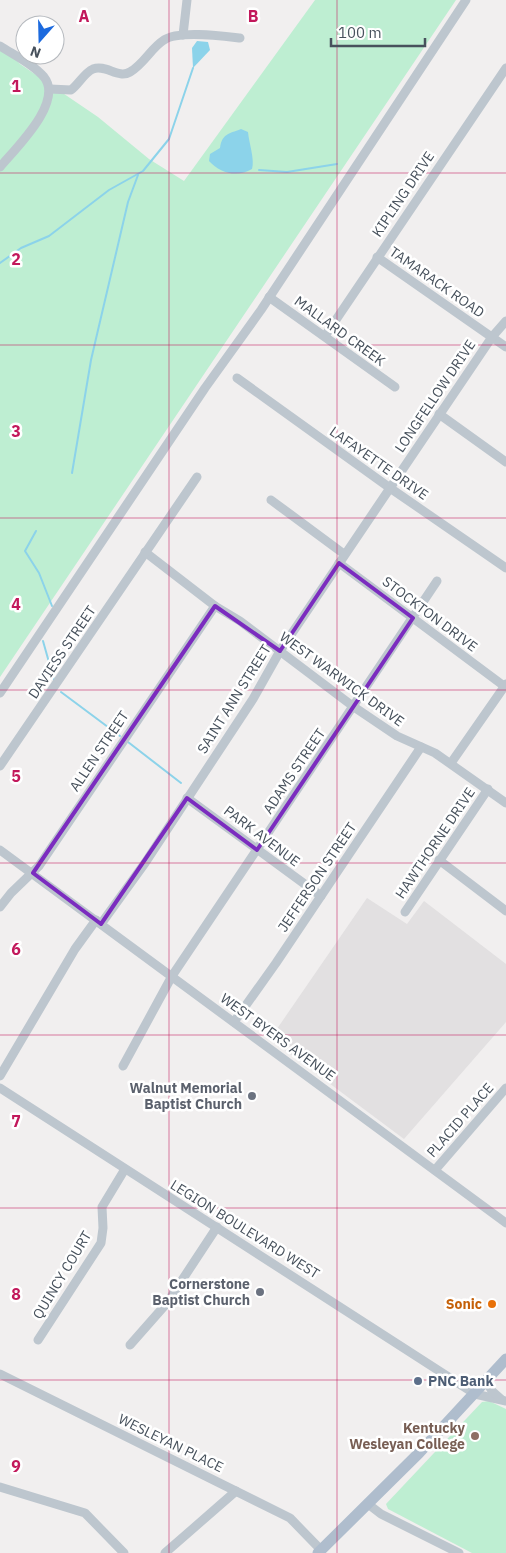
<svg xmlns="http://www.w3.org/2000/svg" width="506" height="1553" viewBox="0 0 506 1553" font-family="'IBM Plex Sans',sans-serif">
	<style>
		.education { fill: #e2e0e1 }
		.green { fill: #beeed2 }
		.water { fill: #8cd3ea }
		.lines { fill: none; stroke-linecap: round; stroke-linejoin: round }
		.stream { stroke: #8cd3ea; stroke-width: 2 }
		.minor { stroke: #bdc6ce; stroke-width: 9 }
		.major { stroke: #afbdcd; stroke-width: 11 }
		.marked { fill: none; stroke: #7b2cbf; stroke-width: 4; stroke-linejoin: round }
		.grid { fill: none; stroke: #c2185b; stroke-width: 1; stroke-opacity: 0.55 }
		.worship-dot { fill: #6b7280; stroke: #fff; stroke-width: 2 }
		.food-dot { fill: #e8710a; stroke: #fff; stroke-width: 2 }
		.service-dot { fill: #5c6f8a; stroke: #fff; stroke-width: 2 }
		.education-dot { fill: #8d6e63; stroke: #fff; stroke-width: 2 }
		.labels { text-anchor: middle; stroke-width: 5; stroke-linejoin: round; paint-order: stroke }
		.street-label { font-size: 14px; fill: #47515c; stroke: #fff }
		.worship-label { font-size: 14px; font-weight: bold; fill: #5b616d; stroke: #fff; text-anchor: end }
		.food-label { font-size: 14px; font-weight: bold; fill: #c56008; stroke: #fff; text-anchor: end }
		.service-label { font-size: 14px; font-weight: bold; fill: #4e5e75; stroke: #fff; text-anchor: start }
		.education-label { font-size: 14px; font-weight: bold; fill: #785e54; stroke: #fff; text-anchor: end }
		.grid-label { font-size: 16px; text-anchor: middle; font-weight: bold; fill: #c2185b; stroke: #fff; stroke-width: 5; stroke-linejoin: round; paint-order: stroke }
	</style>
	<rect width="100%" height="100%" fill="#f1efef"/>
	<polygon class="education" points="367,898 407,924 424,901 506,964 506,1022 404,1139 270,1039"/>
	<g class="green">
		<polygon points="315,0 456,0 0,677 0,43 20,64 98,117 149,159 184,181"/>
		<polygon points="489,1401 506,1409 506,1553 472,1553 388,1509 386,1504 482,1402"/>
	</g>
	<g class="water">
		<polygon points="197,41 208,42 210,50 193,68 192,48"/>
		<path d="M241 129 248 132C249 143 255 160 252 169 237 178 220 173 209 161L210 154 220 148C222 134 228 134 241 129Z"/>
	</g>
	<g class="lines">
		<g class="stream">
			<polyline points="259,170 287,172 337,164"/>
			<polyline points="0,263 21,248 49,236 109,190 143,171 169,139 193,68"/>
			<polyline points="72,473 91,360 128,202 138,175"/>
			<polyline points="36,531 25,551 39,573 52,606"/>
			<polyline points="43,641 54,680"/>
			<polyline points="61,692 120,736"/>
			<polyline points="128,742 181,783"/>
		</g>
		<g class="minor">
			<polyline points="183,35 187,0"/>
			<path d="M0 46C14 55 33 64 44 77 64 102 16 148 0 167"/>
			<path d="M50 89 71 90C79 84 84 73 93 69 106 64 118 79 130 72 144 64 151 48 164 40 178 30 223 36 240 38"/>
			<polyline points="377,257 506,347"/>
			<polyline points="269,297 395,387"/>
			<polyline points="325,336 506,68"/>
			<polyline points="237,378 390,488 506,568"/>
			<polyline points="439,414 506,462"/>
			<polyline points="271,500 344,554"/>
			<polyline points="145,552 215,606 240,621 354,707 397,736 435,753 506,803"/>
			<polyline points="339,563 504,686"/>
			<polyline points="0,693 205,388 261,310 466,0"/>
			<polyline points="451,763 506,684"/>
			<polyline points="0,766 197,477"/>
			<polyline points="187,798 321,896"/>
			<polyline points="0,850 506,1223"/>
			<polyline points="439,860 506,911"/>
			<polyline points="0,907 11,893 39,866 215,606"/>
			<polyline points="405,912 488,789"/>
			<polyline points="101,924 145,863 253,699 280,651 492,337 506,321"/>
			<polyline points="234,1022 276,963 421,747"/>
			<polyline points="123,1066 172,976 437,581"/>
			<polyline points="0,1076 75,949 96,920"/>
			<polyline points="0,1088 475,1394 506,1401"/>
			<polyline points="435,1170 506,1088"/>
			<polyline points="38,1340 101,1243 103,1228 102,1207 125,1169"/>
			<polyline points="130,1345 167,1303 217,1227"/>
			<polyline points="0,1374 290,1518 321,1550"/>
			<polyline points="486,1381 492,1391 501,1399"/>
			<polyline points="0,1487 85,1513 124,1553"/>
			<polyline points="368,1504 381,1514 459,1553"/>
			<polyline points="165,1553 236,1491"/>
		</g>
		<polyline class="major" points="318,1553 419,1453 506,1359"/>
	</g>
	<path class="marked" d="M339 563 413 618 257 850 187 798 101 924 33 873 215 606 280 651Z"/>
	<path class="grid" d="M169 0V1553M337 0V1553M0 173H506M0 345H506M0 518H506M0 690H506M0 863H506M0 1035H506M0 1208H506M0 1380H506"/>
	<g class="worship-dot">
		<circle cx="252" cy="1096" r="5"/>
		<circle cx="260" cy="1292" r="5"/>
	</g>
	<circle class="food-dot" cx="492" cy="1304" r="5"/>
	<circle class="service-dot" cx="418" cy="1381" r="5"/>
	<circle class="education-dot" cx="475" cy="1436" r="5"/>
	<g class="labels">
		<g class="street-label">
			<text transform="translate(403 194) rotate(-56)" y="5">KIPLING DRIVE</text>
			<text transform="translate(437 282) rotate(35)" y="5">TAMARACK ROAD</text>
			<text transform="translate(340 331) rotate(36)" y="5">MALLARD CREEK</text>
			<text transform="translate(435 396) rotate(-56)" y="5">LONGFELLOW DRIVE</text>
			<text transform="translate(379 463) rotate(35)" y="5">LAFAYETTE DRIVE</text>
			<text transform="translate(430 614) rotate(37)" y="5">STOCKTON DRIVE</text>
			<text transform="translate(62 652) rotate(-56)" y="5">DAVIESS STREET</text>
			<text transform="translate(342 679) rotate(36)" y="5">WEST WARWICK DRIVE</text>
			<text transform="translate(234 699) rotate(-58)" y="5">SAINT ANN STREET</text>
			<text transform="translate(99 751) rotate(-56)" y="5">ALLEN STREET</text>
			<text transform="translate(294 771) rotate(-56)" y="5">ADAMS STREET</text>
			<text transform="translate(262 836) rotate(37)" y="5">PARK AVENUE</text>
			<text transform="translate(435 843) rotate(-56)" y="5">HAWTHORNE DRIVE</text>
			<text transform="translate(317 877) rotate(-56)" y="5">JEFFERSON STREET</text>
			<text transform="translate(278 1037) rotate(36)" y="5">WEST BYERS AVENUE</text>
			<text transform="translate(460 1120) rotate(-49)" y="5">PLACID PLACE</text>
			<text transform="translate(245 1229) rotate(32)" y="5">LEGION BOULEVARD WEST</text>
			<text transform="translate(62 1275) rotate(-59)" y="5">QUINCY COURT</text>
			<text transform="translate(171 1443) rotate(26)" y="5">WESLEYAN PLACE</text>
		</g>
		<g class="worship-label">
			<text x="242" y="1093">Walnut Memorial<tspan x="242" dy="16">Baptist Church</tspan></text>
			<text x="250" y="1289">Cornerstone<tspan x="250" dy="16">Baptist Church</tspan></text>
		</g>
		<g class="food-label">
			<text x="482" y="1309">Sonic</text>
		</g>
		<g class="service-label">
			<text x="428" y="1386">PNC Bank</text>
		</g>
		<g class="education-label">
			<text x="465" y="1433">Kentucky<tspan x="465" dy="16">Wesleyan College</tspan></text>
		</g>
	</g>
	<g class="grid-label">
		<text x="84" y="22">A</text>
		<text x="253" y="22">B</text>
		<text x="16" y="92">1</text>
		<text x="16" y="265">2</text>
		<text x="16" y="437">3</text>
		<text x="16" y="610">4</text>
		<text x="16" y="782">5</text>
		<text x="16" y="955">6</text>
		<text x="16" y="1127">7</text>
		<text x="16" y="1300">8</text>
		<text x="16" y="1472">9</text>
	</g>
	<g transform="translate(40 40) rotate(200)"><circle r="24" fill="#ffffff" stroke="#b5b9be"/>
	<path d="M0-4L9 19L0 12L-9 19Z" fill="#1c6ade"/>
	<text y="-8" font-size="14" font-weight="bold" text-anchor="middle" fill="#47515c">N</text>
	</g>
	<path d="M331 38v8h94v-8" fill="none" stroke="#47515c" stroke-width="2.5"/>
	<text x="338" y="38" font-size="15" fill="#47515c" stroke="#ffffff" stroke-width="4" paint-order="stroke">100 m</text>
</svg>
